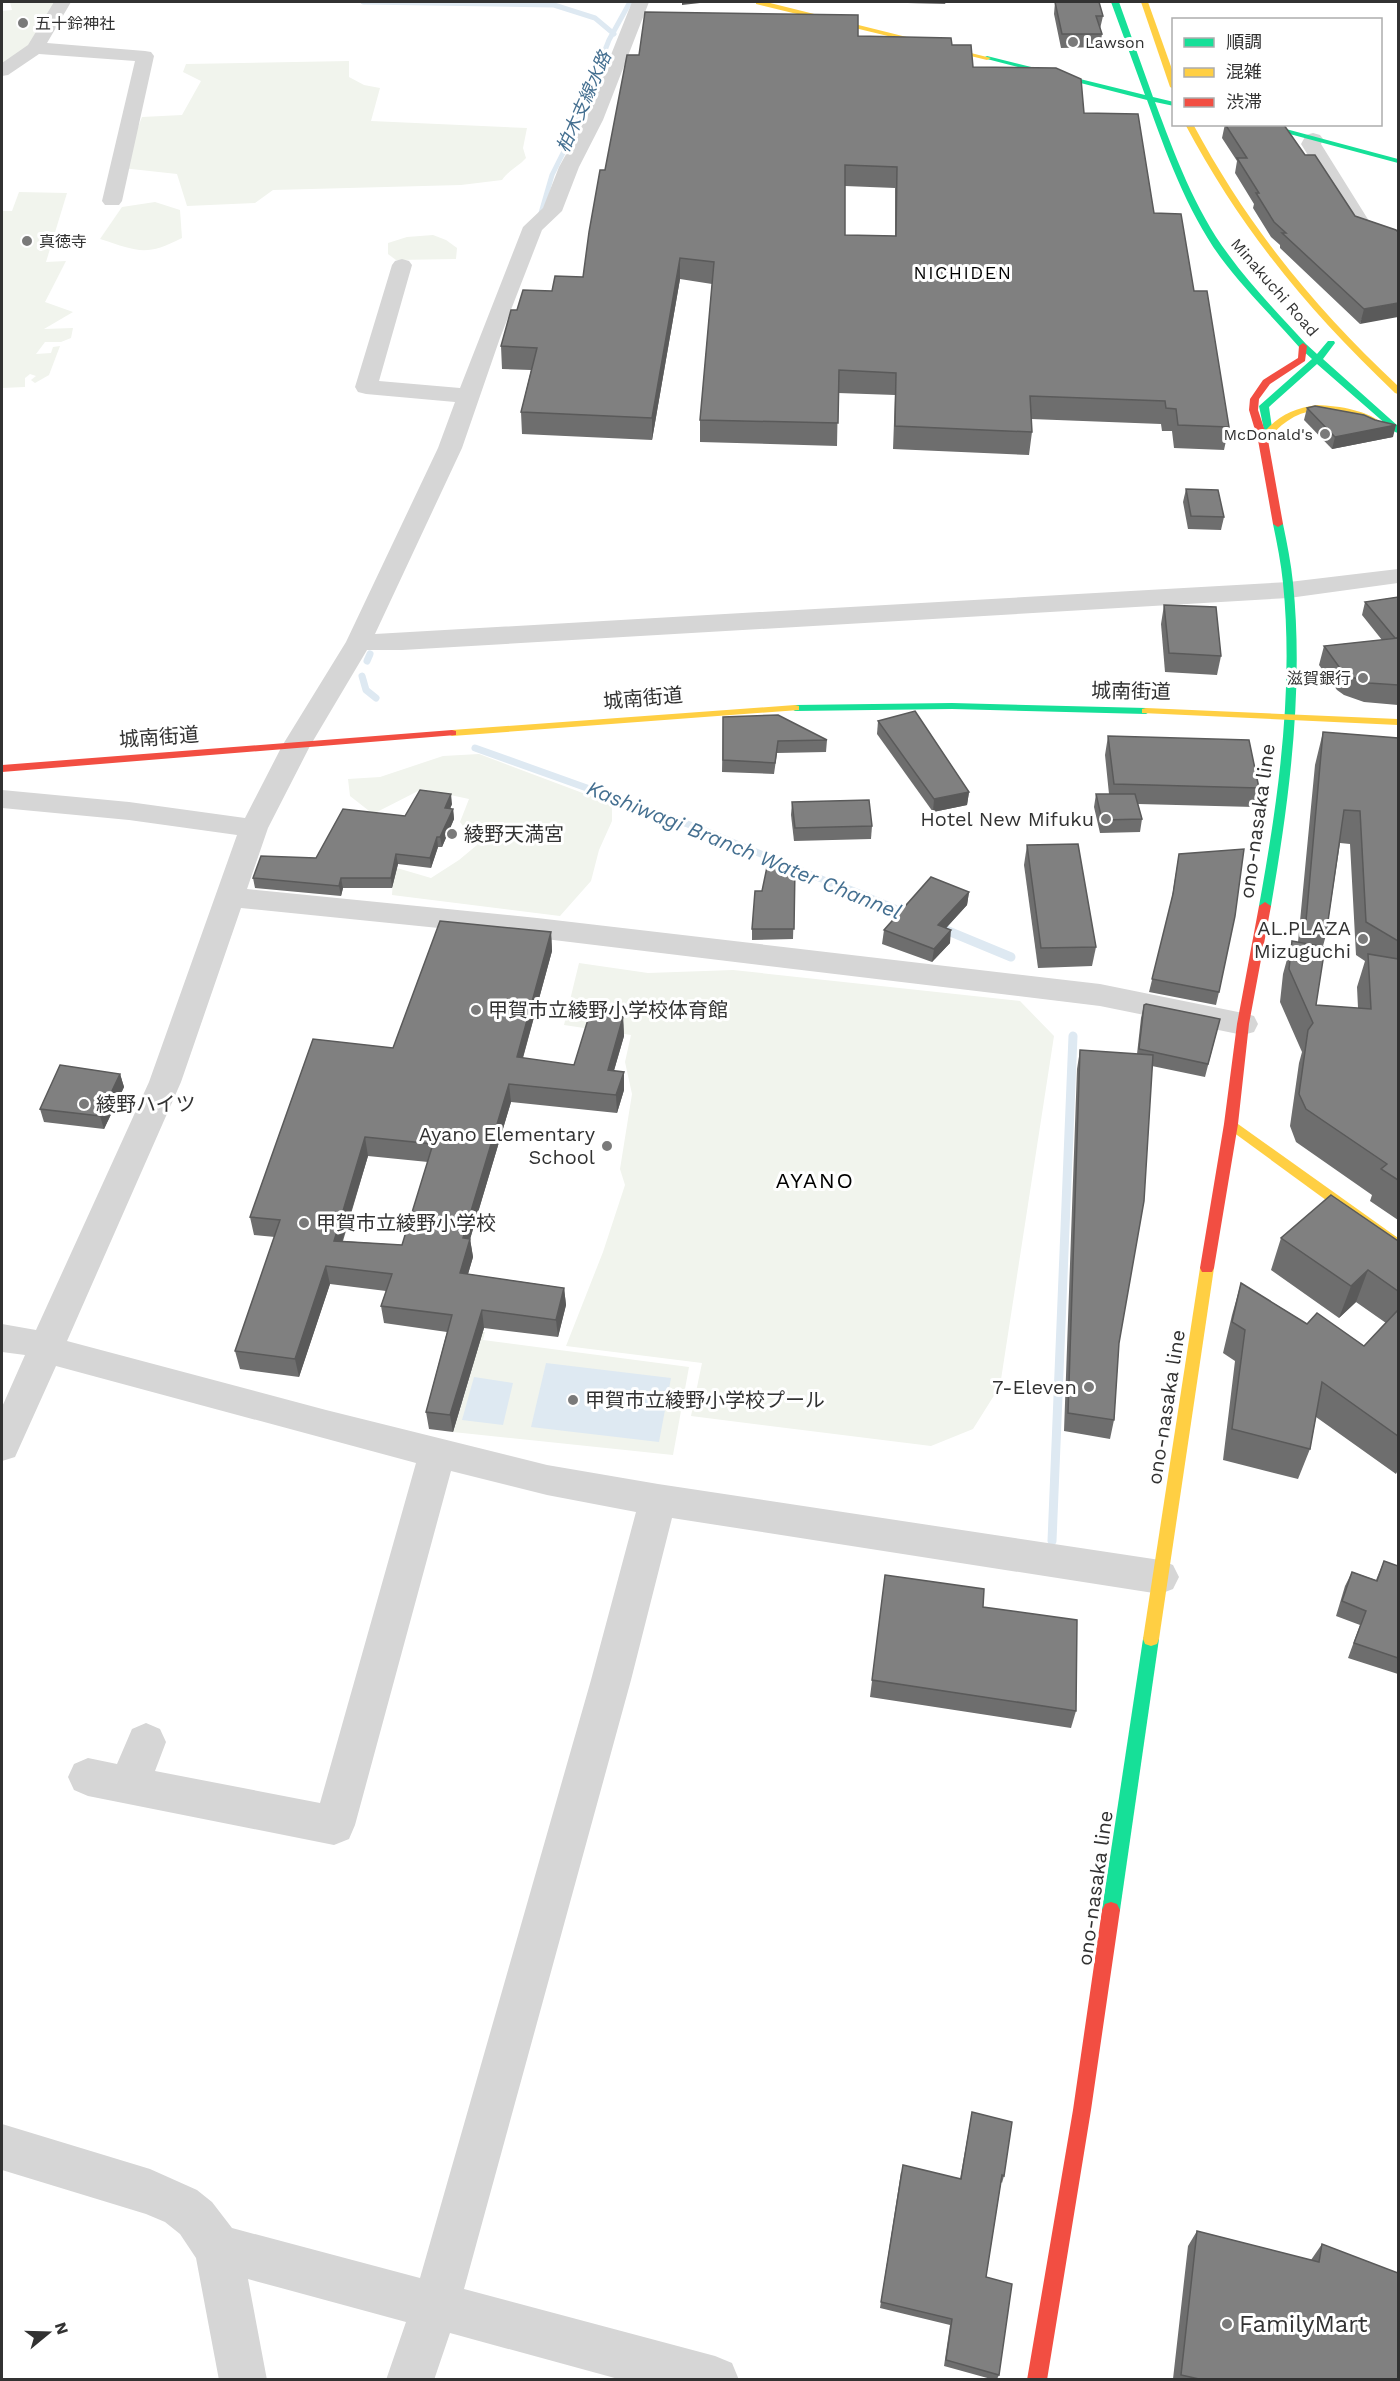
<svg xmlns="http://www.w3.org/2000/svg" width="1400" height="2381" viewBox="0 0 1400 2381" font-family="'Work Sans','Noto Sans JP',sans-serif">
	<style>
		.green { fill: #f1f4ed }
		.water { fill: #dee9f2 }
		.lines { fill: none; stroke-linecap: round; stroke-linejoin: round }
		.stream-far2 { stroke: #dee9f2; stroke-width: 5 }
		.stream-far1 { stroke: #dee9f2; stroke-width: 7 }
		.stream { stroke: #dee9f2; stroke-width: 9 }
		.street { fill: #d6d6d6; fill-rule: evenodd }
		.fast { fill: #16e098; fill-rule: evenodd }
		.slow { fill: #ffcf43; fill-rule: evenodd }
		.jam { fill: #f24e42; fill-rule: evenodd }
		.wall { fill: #6e6e6e; fill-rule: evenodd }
		.shaded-wall { fill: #5a5a5a }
		.building { fill: #808080; stroke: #5a5a5a; stroke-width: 1.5; fill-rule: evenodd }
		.poi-dot { fill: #7a7a7a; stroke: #fff; stroke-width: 2 }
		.labels { text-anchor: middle; stroke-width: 6; stroke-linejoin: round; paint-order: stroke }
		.far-poi-label { font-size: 16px; fill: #323232; stroke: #fff; text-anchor: start }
		.far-street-label { font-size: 16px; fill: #323232; stroke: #fff }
		.far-water-label { font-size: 18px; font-style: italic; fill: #446f90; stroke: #fff }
		.far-quarter-label { font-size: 18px; letter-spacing: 1.5px; fill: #000; stroke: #fff }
		.street-label { font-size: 20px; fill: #323232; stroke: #fff }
		.poi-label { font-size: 20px; fill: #323232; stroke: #fff; text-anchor: start }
		.water-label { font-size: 21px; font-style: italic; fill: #446f90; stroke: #fff }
		.quarter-label { font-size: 22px; letter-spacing: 1.5px; fill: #000; stroke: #fff }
		.near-poi-label { font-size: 24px; fill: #323232; stroke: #fff; text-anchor: start }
	</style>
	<rect width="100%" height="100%" fill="#fff"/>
	<g class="green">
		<polygon points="10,2 59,2 30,46 2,67 2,11 12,10"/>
		<path d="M349 61V77L364 85 380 88 371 121 527 128 523 148 526 158C518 167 509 170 502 180L461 185 273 190 255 203 187 206 177 174 122 168 142 117 182 115 201 81 183 72 186 64Z"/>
		<polygon points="19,192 67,193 46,262 66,261 45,302 73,312 44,329 73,328 71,338 61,342 45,342 36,354 51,353 53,347 60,346 49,375 35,383 31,380 36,376 30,374 25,378 25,387 2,388 2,211 12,211"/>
		<path d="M155 202 180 210 182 238C145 257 138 251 100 239L122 207Z"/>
		<polygon points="433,235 446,240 457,248 456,259 396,260 388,254 388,243 407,237"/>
		<polygon points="479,754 612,804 612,821 599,850 591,881 560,916 392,895 395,850 397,868 431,878 459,860 477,845 460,822 469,799 422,789 373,814 350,796 348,779 380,777 443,756"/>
		<polygon points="579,963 648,973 733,970 1020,1001 1054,1036 1000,1386 973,1429 931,1446 691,1416 702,1363 566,1346 603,1252 625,1185 620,1169 632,1094 625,1062 631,1035 564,1025"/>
		<polygon points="473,1332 485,1332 483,1340 689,1367 673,1455 453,1432 473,1366"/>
	</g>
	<g class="water">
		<polygon points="546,1363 671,1378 659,1442 531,1427"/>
		<polygon points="474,1377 513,1383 503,1425 462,1420"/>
	</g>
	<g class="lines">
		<g class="stream-far2">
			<polyline points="363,2 554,5 595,18 614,34"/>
			<polyline points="541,213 552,175 569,141 609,40 630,2"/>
		</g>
		<g class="stream-far1">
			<polyline points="367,661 370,654"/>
			<polyline points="362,676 366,690 376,698"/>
			<polyline points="475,748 693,826 853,892"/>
		</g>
		<g class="stream">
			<polyline points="849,890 911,916"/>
			<polyline points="941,928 1011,957"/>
			<polyline points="1052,1541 1073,1036"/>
		</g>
		<g class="street">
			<polygon points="54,2 71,2 47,43 145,51 151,52 154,56 122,201 119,205 105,205 102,201 135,61 39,54 8,75 2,76 2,63 28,45"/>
			<polygon points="632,2 649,2 603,120 579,167 562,211 542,230 500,338 462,448 375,634 1289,582 1398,569 1398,583 1289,598 402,650 367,650 310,746 268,828 247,889 537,918 1100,984 1243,1013 1254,1016 1258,1024 1254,1032 1243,1035 1100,1006 537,938 241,908 181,1082 67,1341 326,1410 547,1465 658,1484 1160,1560 1173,1565 1179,1577 1173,1589 1160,1594 672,1518 631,1680 464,2289 715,2356 732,2363 739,2380 622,2380 450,2333 434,2380 386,2380 406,2322 248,2279 267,2380 219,2380 196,2258 180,2234 165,2222 146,2214 2,2170 2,2124 150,2169 197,2190 212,2202 232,2228 420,2278 591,1680 636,1512 547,1495 451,1471 355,1825 349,1839 334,1845 88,1796 74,1790 68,1777 74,1764 88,1758 117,1764 132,1729 146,1723 160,1729 166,1742 155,1771 320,1803 416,1463 56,1366 15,1457 2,1461 2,1407 25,1355 2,1352 2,1324 36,1330 149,1082 237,835 129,820 2,808 2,790 129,802 245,818 282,746 346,642 438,448 455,402 366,394 358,392 355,387 392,265 395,261 402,259 409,261 412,265 379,381 460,388 523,227 543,208 559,167 585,120"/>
			<polygon points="1313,133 1320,135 1323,139 1321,144 1369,221 1398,231 1398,244 1354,229 1301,144 1306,135"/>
		</g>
		<g class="fast">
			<path d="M1111 2H1119L1153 97 1174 102V106L1155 102C1174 153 1195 210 1228 254 1251 286 1280 315 1306 344L1317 354 1328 341H1334L1335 343 1323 359 1398 426V433L1395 432 1317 364 1269 407 1272 428 1264 430 1259 406 1312 359 1300 348C1274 318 1244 289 1221 258 1187 211 1166 153 1147 100L983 58 987 56 1145 95Z"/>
			<polygon points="1252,124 1267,124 1398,159 1398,163"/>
			<path d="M1278 521 1283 524C1287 543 1291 563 1293 583 1304 688 1289 802 1271 906L1265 910 1259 906C1278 801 1294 690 1283 583 1281 563 1277 543 1273 524Z"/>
			<polygon points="952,703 1146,708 1151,711 1146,714 952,709 795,711 790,708 795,705"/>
			<polygon points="1151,1632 1157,1634 1159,1639 1120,1910 1117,1916 1111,1918 1105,1916 1102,1910 1143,1639 1145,1634"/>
		</g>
		<g class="slow">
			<polygon points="756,2 766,2 991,58 987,60 756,4"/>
			<polygon points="1141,2 1148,2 1174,75 1174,89 1170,87"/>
			<path d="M1185 124H1193C1249 228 1313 306 1398 386V394L1395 393C1308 310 1242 231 1185 124Z"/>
			<path d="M1317 405C1340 406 1368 410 1386 426L1381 429C1370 425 1361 419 1350 415 1315 403 1288 413 1266 442L1258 440C1274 418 1290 409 1317 405Z"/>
			<polygon points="795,705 799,706 799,710 452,736 446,733 452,730"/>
			<polygon points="1146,708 1398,719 1398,725 1142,713 1142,709"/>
			<polygon points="1231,1119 1398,1238 1398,1250 1393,1249 1226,1127 1224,1124 1226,1121"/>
			<polygon points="1207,1263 1212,1264 1214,1268 1159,1639 1157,1644 1151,1646 1145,1644 1143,1639 1200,1268 1202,1264"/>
		</g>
		<g class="jam">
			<polygon points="1303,343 1307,346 1305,361 1270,384 1259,399 1258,410 1268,440 1283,524 1278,527 1273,524 1258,440 1249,410 1250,399 1263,380 1298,358 1299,346"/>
			<polygon points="452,730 456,731 456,735 2,772 2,765"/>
			<polygon points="1265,902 1271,906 1249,1024 1238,1124 1214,1268 1212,1272 1202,1272 1200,1268 1224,1124 1237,1024 1259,906"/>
			<polygon points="1111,1902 1117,1904 1120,1910 1091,2110 1047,2380 1027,2380 1073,2110 1102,1910 1105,1904"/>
		</g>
	</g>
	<g class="wall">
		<polygon points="870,2 946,2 945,4"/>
		<polygon points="1055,2 1103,16 1100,29 1102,34 1100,47 1061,48 1054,14"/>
		<path d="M858 36 952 45 973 67 1084 113 1154 213 1194 291 1229 427 1224 450 1174 448 1172 431H1162L1161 424 1031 419 1032 432 1029 455 893 449 895 395 838 393 837 446 700 442V420L712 284 680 279 652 440 522 434 521 412 531 370 502 369 501 346 517 310 552 291 583 277 605 170 639 55ZM845 186 895 188V236L845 235Z"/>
		<polygon points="1225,124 1283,124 1305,155 1355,216 1396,230 1360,324 1280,248 1280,245 1271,237 1253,208 1254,204 1235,173 1237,161 1222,138"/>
		<polygon points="1307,408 1375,420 1393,437 1332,449 1304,420"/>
		<polygon points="1186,489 1224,517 1221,530 1188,529 1183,502"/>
		<polygon points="1398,597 1398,705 1364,702 1344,695 1337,690 1319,665 1324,646 1382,640 1362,615 1365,602"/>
		<polygon points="1164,605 1221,656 1217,675 1165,672 1161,624"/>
		<polygon points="723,717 827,740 826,752 777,753 774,774 722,772"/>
		<polygon points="878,721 969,792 967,805 933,812 877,734"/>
		<path d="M1323 732 1398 738V1220L1370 1201 1372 1195 1296 1142 1290 1126 1299 1063 1302 1052 1280 1002 1283 974 1292 941 1298 942 1315 765ZM1340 843 1350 844 1356 955 1365 961 1357 987 1358 1008 1316 1005 1323 946 1326 935Z"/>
		<polygon points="1108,736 1259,788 1254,807 1138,804 1142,819 1140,832 1100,833 1094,807 1096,794 1109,794 1105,755"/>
		<polygon points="792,802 872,826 871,839 794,841 791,815"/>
		<polygon points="452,804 450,809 453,809 454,819 442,847 438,847 431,868 398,864 392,888 343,888 341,896 255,888 253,878 316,858 405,816"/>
		<polygon points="1027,845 1096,947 1092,966 1038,968 1024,865"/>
		<polygon points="1179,854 1219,992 1216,1005 1149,992 1171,903"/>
		<polygon points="795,867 793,939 752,940 752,929 762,891"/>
		<polygon points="969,892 967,905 946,928 950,943 932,962 882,944 884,930"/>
		<path d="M551 932 552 951 523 1058 574 1065 623 1017 624 1036 614 1070 624 1090 617 1113 511 1102 470 1239 473 1257 468 1274 564 1288 566 1305 558 1337 484 1328 453 1432 429 1429 426 1412 447 1332 384 1323 381 1306 386 1291 330 1284 299 1377 240 1369 235 1351 275 1237 254 1235 250 1217 393 1048ZM368 1156 428 1162 402 1245 343 1241Z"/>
		<polygon points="1144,1005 1220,1019 1205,1077 1152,1066 1119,1343 1114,1420 1110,1439 1064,1431 1077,1069 1080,1050 1137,1054 1141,1018"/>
		<polygon points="120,1074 124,1087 104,1129 44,1122 40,1109"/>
		<polygon points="1281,1238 1398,1241 1398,1473 1397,1472 1396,1474 1316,1417 1310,1449 1298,1479 1223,1460 1235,1361 1223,1353 1232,1315 1241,1283 1307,1324 1364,1346 1386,1323 1356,1302 1339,1318 1271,1270"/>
		<polygon points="1384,1561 1398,1566 1398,1674 1348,1658 1360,1625 1336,1616 1345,1586 1352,1572 1376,1580"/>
		<polygon points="885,1575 983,1607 1076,1711 1071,1728 870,1697"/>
		<polygon points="972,2112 1004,2176 1002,2183 1001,2182 986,2277 999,2375 997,2379 991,2379 944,2366 950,2325 880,2308 901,2172 960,2179"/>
		<polygon points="1197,2231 1311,2260 1322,2244 1398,2379 1173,2379 1188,2246"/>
	</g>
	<g class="shaded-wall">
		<polygon points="682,2 709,2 682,5"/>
		<polygon points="680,258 680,279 652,440 652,418"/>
		<polygon points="1398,303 1398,317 1360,324 1364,309"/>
		<polygon points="1396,425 1393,437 1332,449 1335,437"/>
		<polygon points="969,792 967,805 933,812 934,799"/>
		<polygon points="451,794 452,804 446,818 445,808"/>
		<polygon points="453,809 454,819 442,847 440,837"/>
		<polygon points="437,837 438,847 431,868 430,858"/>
		<polygon points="396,854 398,864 392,888 391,878"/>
		<polygon points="341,878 343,888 341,896 339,886"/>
		<polygon points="969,892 967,905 937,938 938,925"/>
		<polygon points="951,930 950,943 932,962 934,949"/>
		<polygon points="551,932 552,951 518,1075 517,1057"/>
		<polygon points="623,1017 624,1036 609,1088 608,1070"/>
		<polygon points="624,1072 624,1090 617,1113 616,1095"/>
		<polygon points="120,1074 124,1087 104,1129 100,1116"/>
		<polygon points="509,1084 511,1102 465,1256 463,1238"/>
		<polygon points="365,1137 368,1156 337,1258 334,1241"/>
		<polygon points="470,1239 473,1257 463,1291 460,1273"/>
		<polygon points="326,1266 330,1284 299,1377 295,1359"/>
		<polygon points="1368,1270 1356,1302 1339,1318 1351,1286"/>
		<polygon points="564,1288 566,1305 558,1337 556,1320"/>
		<polygon points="482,1310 484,1328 453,1432 450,1415"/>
	</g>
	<g class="building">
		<polygon points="1055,2 1099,2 1103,16 1096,16 1102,34 1062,34"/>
		<path d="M645 12 858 15V36L951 38 952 45H971L973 67 1056 68 1081 79 1084 113 1138 114 1154 213 1181 214 1194 291H1207L1229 427 1178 425 1176 409 1166 408 1165 401 1030 396 1032 432 895 426 896 373 839 370 838 423 700 420 714 262 680 258 652 418 521 412 537 348 501 346 511 310H517L523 290 552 291 555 276 583 277 589 232 600 170H605L627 55H639ZM845 165 897 167 896 236 845 235Z"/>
		<polygon points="1225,124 1284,125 1305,155 1315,155 1355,216 1396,230 1398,232 1398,303 1364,309 1282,233 1286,233 1274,222 1256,193 1259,193 1237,158 1247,158"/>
		<polygon points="1315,406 1364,415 1375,420 1396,425 1335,437 1307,408"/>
		<polygon points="1186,489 1218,490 1224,517 1191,516"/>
		<polygon points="1398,597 1398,638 1395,638 1365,602"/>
		<polygon points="1164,605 1216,607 1221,656 1169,653"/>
		<polygon points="1398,638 1398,685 1369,683 1349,676 1342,671 1324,646"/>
		<polygon points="915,711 969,792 934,799 878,721"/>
		<polygon points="778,715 827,740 778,741 775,763 723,760 723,717"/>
		<polygon points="1323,732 1398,738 1398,941 1366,922 1360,811 1344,810 1326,935 1305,932"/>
		<polygon points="1108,736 1249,740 1259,788 1114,784"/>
		<polygon points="420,790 451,794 445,808 453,809 440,837 437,837 430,858 396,854 391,878 341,878 339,886 253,878 261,856 316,858 343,809 405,816"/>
		<polygon points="1096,794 1135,794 1142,819 1102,820"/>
		<polygon points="869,800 872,826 795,828 792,802"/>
		<polygon points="1078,844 1096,947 1041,948 1027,845"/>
		<polygon points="1244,849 1235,916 1219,992 1152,979 1173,894 1179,854"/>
		<polygon points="767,867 795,867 794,929 752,929 755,891 762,891"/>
		<polygon points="931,877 969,892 938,925 951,930 934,949 884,930"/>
		<path d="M440 921 551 932 517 1057 574 1065 590 1013 623 1017 608 1070 624 1072 616 1095 509 1084 463 1238 470 1239 460 1273 564 1288 556 1320 482 1310 450 1415 426 1412 452 1315 381 1306 392 1274 326 1266 295 1359 235 1351 280 1220 250 1217 313 1039 393 1048ZM365 1137 433 1144 402 1245 334 1241Z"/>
		<polygon points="1292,941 1325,947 1316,1005 1371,1009 1368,954 1398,959 1398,1180 1381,1169 1387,1164 1306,1109 1299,1094 1308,1030 1313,1023 1289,969"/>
		<polygon points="1146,1004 1220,1019 1208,1064 1139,1049 1144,1005"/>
		<polygon points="1080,1050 1153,1055 1144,1201 1119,1343 1114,1420 1068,1413"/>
		<polygon points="60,1065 120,1074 100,1116 40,1109"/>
		<polygon points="1331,1195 1398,1241 1398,1291 1368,1270 1351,1286 1281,1238"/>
		<polygon points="1241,1283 1307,1324 1317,1313 1364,1346 1398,1310 1398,1436 1322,1382 1310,1449 1232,1429 1245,1330 1232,1322"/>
		<polygon points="1384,1561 1398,1566 1398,1658 1354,1643 1366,1611 1342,1601 1352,1572 1377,1581"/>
		<polygon points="885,1575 984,1589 983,1607 1077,1620 1076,1711 872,1680"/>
		<polygon points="972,2112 1012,2122 1004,2176 1002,2175 986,2277 1012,2284 999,2375 946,2360 952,2319 881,2302 903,2165 961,2179"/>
		<polygon points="1197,2231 1319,2262 1322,2244 1398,2273 1398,2379 1199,2379 1181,2375"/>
	</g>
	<g class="poi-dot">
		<circle cx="23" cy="23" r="6"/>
		<circle cx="1073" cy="42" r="6"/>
		<circle cx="27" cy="241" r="6"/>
		<circle cx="1325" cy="434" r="6"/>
		<circle cx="1363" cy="678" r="6"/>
		<circle cx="1106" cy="819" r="6"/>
		<circle cx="452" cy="834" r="6"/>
		<circle cx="1363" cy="939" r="6"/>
		<circle cx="476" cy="1010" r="6"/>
		<circle cx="84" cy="1104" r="6"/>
		<circle cx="607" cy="1146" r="6"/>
		<circle cx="304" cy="1223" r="6"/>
		<circle cx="1089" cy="1387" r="6"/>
		<circle cx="573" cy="1400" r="6"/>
		<circle cx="1227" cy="2324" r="6"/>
	</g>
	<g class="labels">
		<g class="far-poi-label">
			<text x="35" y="29">五十鈴神社</text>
			<text x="1085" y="48">Lawson</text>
			<text x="39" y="247">真徳寺</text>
			<text x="1313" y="440" text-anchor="end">McDonald's</text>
			<text x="1351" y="684" text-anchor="end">滋賀銀行</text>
		</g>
		<g class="far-street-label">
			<text transform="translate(1275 287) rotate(49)" y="6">Minakuchi Road</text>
		</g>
		<g class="far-water-label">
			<text transform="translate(584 102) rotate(-66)" y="6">柏木支線水路</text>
		</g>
		<g class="far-quarter-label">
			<text x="963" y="279">NICHIDEN</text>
		</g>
		<g class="street-label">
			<text transform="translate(1131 691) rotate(1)" y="7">城南街道</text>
			<text transform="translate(643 698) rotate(-5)" y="7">城南街道</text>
			<text transform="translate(159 737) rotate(-4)" y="7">城南街道</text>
			<text transform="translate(1257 821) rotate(-82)" y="7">ono-nasaka line</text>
			<text transform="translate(1166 1407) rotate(-81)" y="7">ono-nasaka line</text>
			<text transform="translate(1095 1888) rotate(-82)" y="7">ono-nasaka line</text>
		</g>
		<g class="poi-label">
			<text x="1094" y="826" text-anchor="end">Hotel New Mifuku</text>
			<text x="464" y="841">綾野天満宮</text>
			<text x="1351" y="935" text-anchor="end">AL.PLAZA<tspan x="1351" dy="23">Mizuguchi</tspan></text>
			<text x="488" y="1017">甲賀市立綾野小学校体育館</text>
			<text x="96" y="1111">綾野ハイツ</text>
			<text x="595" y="1141" text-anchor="end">Ayano Elementary<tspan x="595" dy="23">School</tspan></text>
			<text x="316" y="1230">甲賀市立綾野小学校</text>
			<text x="1077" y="1394" text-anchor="end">7-Eleven</text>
			<text x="585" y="1407">甲賀市立綾野小学校プール</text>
		</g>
		<g class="water-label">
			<text transform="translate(744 850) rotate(22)" y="7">Kashiwagi Branch Water Channel</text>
		</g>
		<g class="quarter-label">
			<text x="815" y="1188">AYANO</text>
		</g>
		<g class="near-poi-label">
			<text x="1239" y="2332">FamilyMart</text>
		</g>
	</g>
	<rect width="1400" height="2381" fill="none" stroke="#323232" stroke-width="6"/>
	<rect x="1172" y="18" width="210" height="108" fill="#ffffff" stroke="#adadad" stroke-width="1.5"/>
	<rect x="1184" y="38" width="30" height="9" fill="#16e098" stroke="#adadad" stroke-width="1.5"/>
	<text x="1226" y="48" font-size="18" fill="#323232">順調</text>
	<rect x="1184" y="68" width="30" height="9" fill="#ffcf43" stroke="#adadad" stroke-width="1.5"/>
	<text x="1226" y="78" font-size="18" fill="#323232">混雑</text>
	<rect x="1184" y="98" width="30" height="9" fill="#f24e42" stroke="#adadad" stroke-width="1.5"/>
	<text x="1226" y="108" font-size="18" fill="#323232">渋滞</text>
	<g transform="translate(48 2333) rotate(71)" stroke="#ffffff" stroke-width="4.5" paint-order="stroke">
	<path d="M0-4.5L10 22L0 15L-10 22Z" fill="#323232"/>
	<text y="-9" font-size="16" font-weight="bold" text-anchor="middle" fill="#323232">N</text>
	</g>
</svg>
